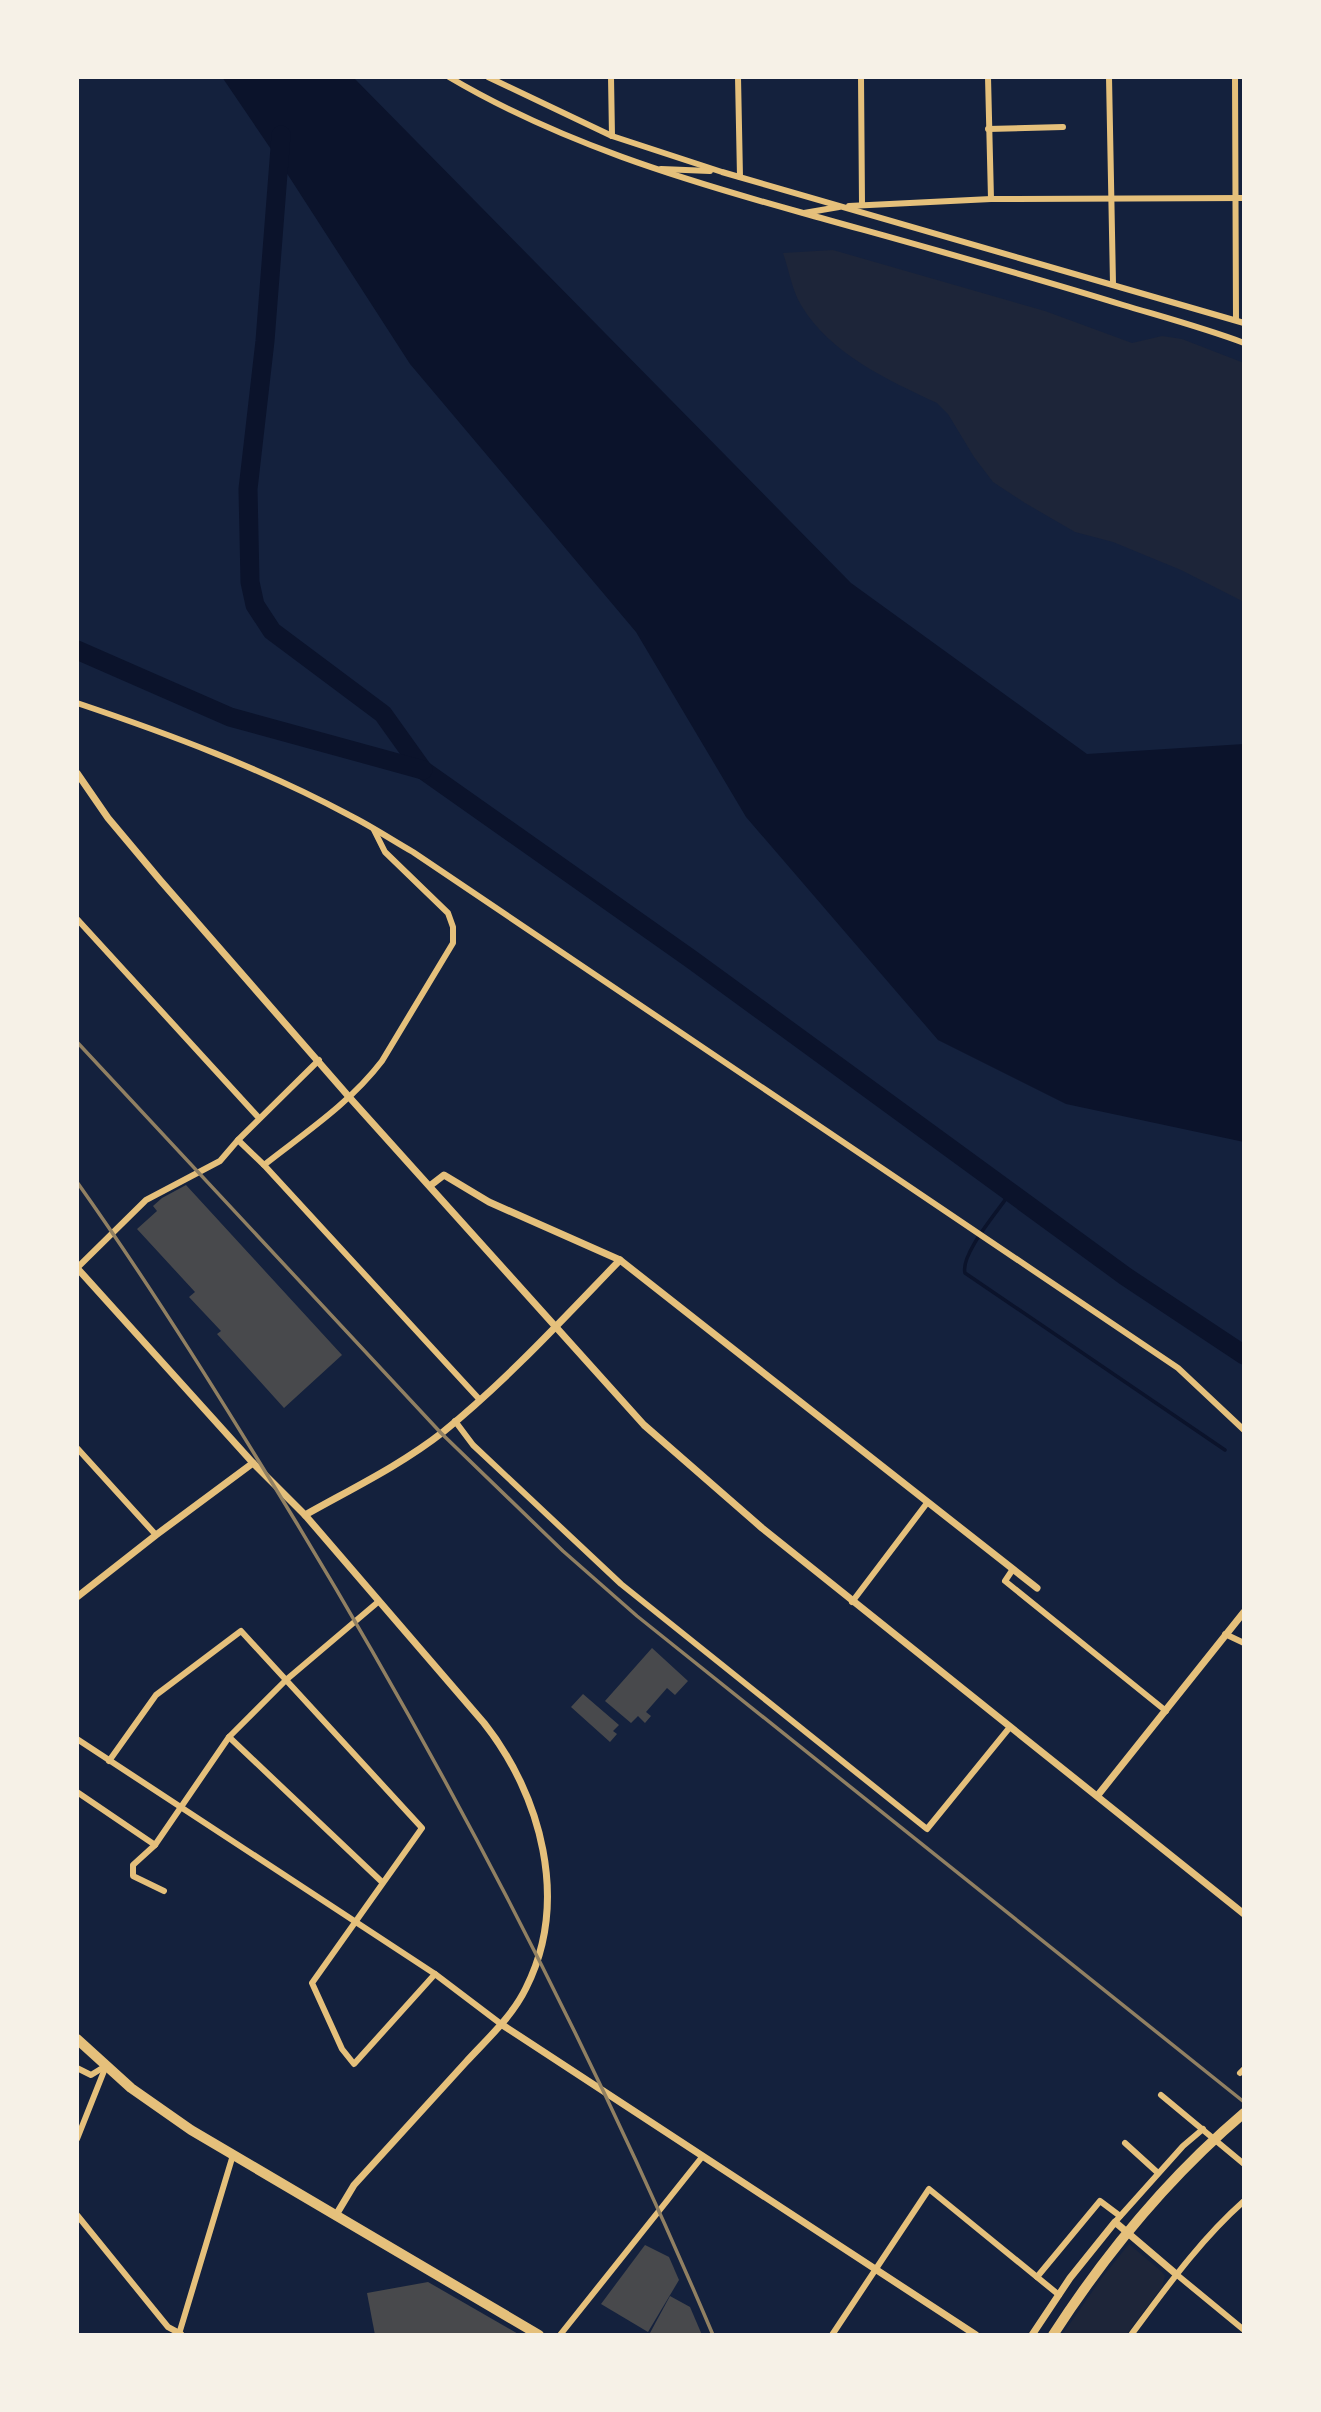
<svg xmlns="http://www.w3.org/2000/svg" width="1321" height="2412" viewBox="0 0 1321 2412" font-family="Inter,sans-serif">
	<style>
		.green { fill: #1d2539 }
		.water { fill: #0b132b }
		.lines { fill: none; stroke-linecap: round; stroke-linejoin: round }
		.stream { stroke: #0b132b; stroke-width: 3.5 }
		.river { stroke: #0b132b; stroke-width: 19 }
		.building { fill: #48494c }
		.minor { stroke: #e5c07b; stroke-width: 6 }
		.tertiary { stroke: #e5c07b; stroke-width: 7 }
		.trunk { stroke: #e5c07b; stroke-width: 10 }
		.rail { stroke: #918062; stroke-width: 3.5 }
	</style>
	<rect width="100%" height="100%" fill="#14213d"/>
	<g class="green">
		<path d="M833 250 1045 311 1132 343 1162 336 1182 339 1244 363V602L1181 570 1113 542 1075 532 1025 503 993 482 974 457 948 414 937 403C888 380 830 354 801 305 792 290 789 270 783 253Z"/>
		<polygon points="1129,2244 1162,2272 1165,2276 1162,2287 1126,2335 1062,2335 1101,2279"/>
	</g>
	<polygon class="water" points="222,77 353,77 851,583 1087,754 1244,744 1244,1142 1066,1104 938,1040 746,817 636,632 410,364 277,158"/>
	<g class="lines">
		<path class="stream" d="M1010 1193C999 1210 960 1254 965 1273L1225 1450"/>
		<g class="river">
			<polyline points="281,135 265,341 248,489 250,582 255,605 272,631 383,714 423,770 691,959 1125,1276 1244,1355"/>
			<polyline points="77,650 230,717 423,770"/>
		</g>
	</g>
	<g class="building">
		<polygon points="186,1185 342,1355 284,1408 217,1334 221,1331 189,1297 195,1292 137,1229 157,1211 153,1206 162,1198"/>
		<polygon points="652,1648 688,1681 675,1695 667,1688 646,1712 651,1716 645,1723 638,1716 631,1723 605,1701"/>
		<polygon points="583,1694 619,1725 613,1731 617,1734 610,1742 571,1707"/>
		<polygon points="645,2245 669,2257 679,2280 648,2332 601,2304"/>
		<polygon points="428,2282 520,2335 375,2335 367,2293"/>
		<polygon points="670,2296 690,2307 702,2335 650,2333"/>
	</g>
	<g class="lines">
		<g class="minor">
			<path d="M449 77C559 142 680 179 803 213 910 243 1017 272 1123 305 1163 317 1204 328 1244 343"/>
			<polyline points="488,77 612,136 722,172 1244,323"/>
			<polyline points="611,77 612,136"/>
			<polyline points="738,77 740,177"/>
			<polyline points="861,77 862,204"/>
			<polyline points="988,77 991,199"/>
			<polyline points="1109,77 1113,284"/>
			<polyline points="1235,77 1236,320"/>
			<polyline points="988,129 1063,127"/>
			<polyline points="661,169 710,171"/>
			<polyline points="849,206 991,199 1244,198"/>
			<polyline points="804,213 839,207"/>
			<path d="M77 703C169 734 263 769 349 815 371 826 392 840 413 852L1178 1368 1244 1430"/>
			<polyline points="77,919 259,1118"/>
			<polyline points="238,1140 264,1165 480,1400"/>
			<path d="M264 1165C306 1132 350 1103 382 1061L453 943V927L448 913 385 852 374 830"/>
			<polyline points="77,1268 146,1200 220,1161 238,1140 319,1060"/>
			<polyline points="455,1421 473,1445 621,1584 927,1829 1010,1727"/>
			<polyline points="77,1448 156,1535"/>
			<polyline points="1013,1569 1005,1581 1166,1711"/>
			<polyline points="852,1602 927,1503"/>
			<polyline points="1225,1634 1244,1643"/>
			<polyline points="229,1737 382,1882"/>
			<polyline points="77,1739 435,1974 501,2024"/>
			<polyline points="109,1761 156,1695 241,1631 422,1828 312,1983 342,2049 354,2064 435,1974"/>
			<polyline points="77,1792 155,1845 229,1737 286,1680 378,1602"/>
			<polyline points="155,1845 133,1865 133,1876 164,1891"/>
			<polyline points="77,2068 91,2075 104,2067"/>
			<polyline points="1240,2073 1244,2069"/>
			<polyline points="1161,2095 1244,2164"/>
			<polyline points="77,2139 106,2066"/>
			<polyline points="1125,2143 1158,2173"/>
			<polyline points="77,2215 168,2327 181,2334"/>
			<polyline points="1115,2222 1183,2146 1203,2129"/>
			<polyline points="1176,2274 1244,2330"/>
			<polyline points="1037,2277 1100,2201 1120,2216"/>
			<polyline points="179,2334 233,2155"/>
			<polyline points="560,2335 702,2157"/>
			<polyline points="832,2335 929,2189 1059,2295"/>
			<path d="M1131 2335C1166 2288 1200 2240 1244 2201"/>
		</g>
		<g class="tertiary">
			<polyline points="77,773 108,818 160,880 350,1098 644,1425 762,1528 1244,1914"/>
			<polyline points="431,1185 444,1175 489,1202 620,1260 1037,1588"/>
			<path d="M77 1268 253 1463 305 1515 484 1723C541 1795 570 1901 526 1988 512 2017 487 2039 466 2062 429 2103 391 2144 354 2185L336 2215"/>
			<path d="M305 1515C351 1489 401 1465 443 1432 507 1380 563 1319 620 1260"/>
			<polyline points="77,1597 156,1535 253,1463"/>
			<polyline points="1098,1795 1244,1612"/>
			<polyline points="501,2024 976,2335"/>
			<polyline points="179,2335 179,2334"/>
			<polyline points="1032,2335 1070,2278 1115,2222 1176,2274"/>
		</g>
		<g class="trunk">
			<polyline points="77,2039 131,2088 191,2130 539,2335"/>
			<path d="M1053 2335C1106 2253 1170 2176 1244 2113"/>
		</g>
		<g class="rail">
			<polyline points="77,1042 441,1433 563,1551 637,1616 1244,2102"/>
			<path d="M77 1182C155 1292 226 1407 296 1522 454 1783 594 2054 713 2335"/>
		</g>
	</g>
	<rect width="1321" height="2412" fill="none" stroke="#f6f1e7" stroke-width="158"/>
</svg>
